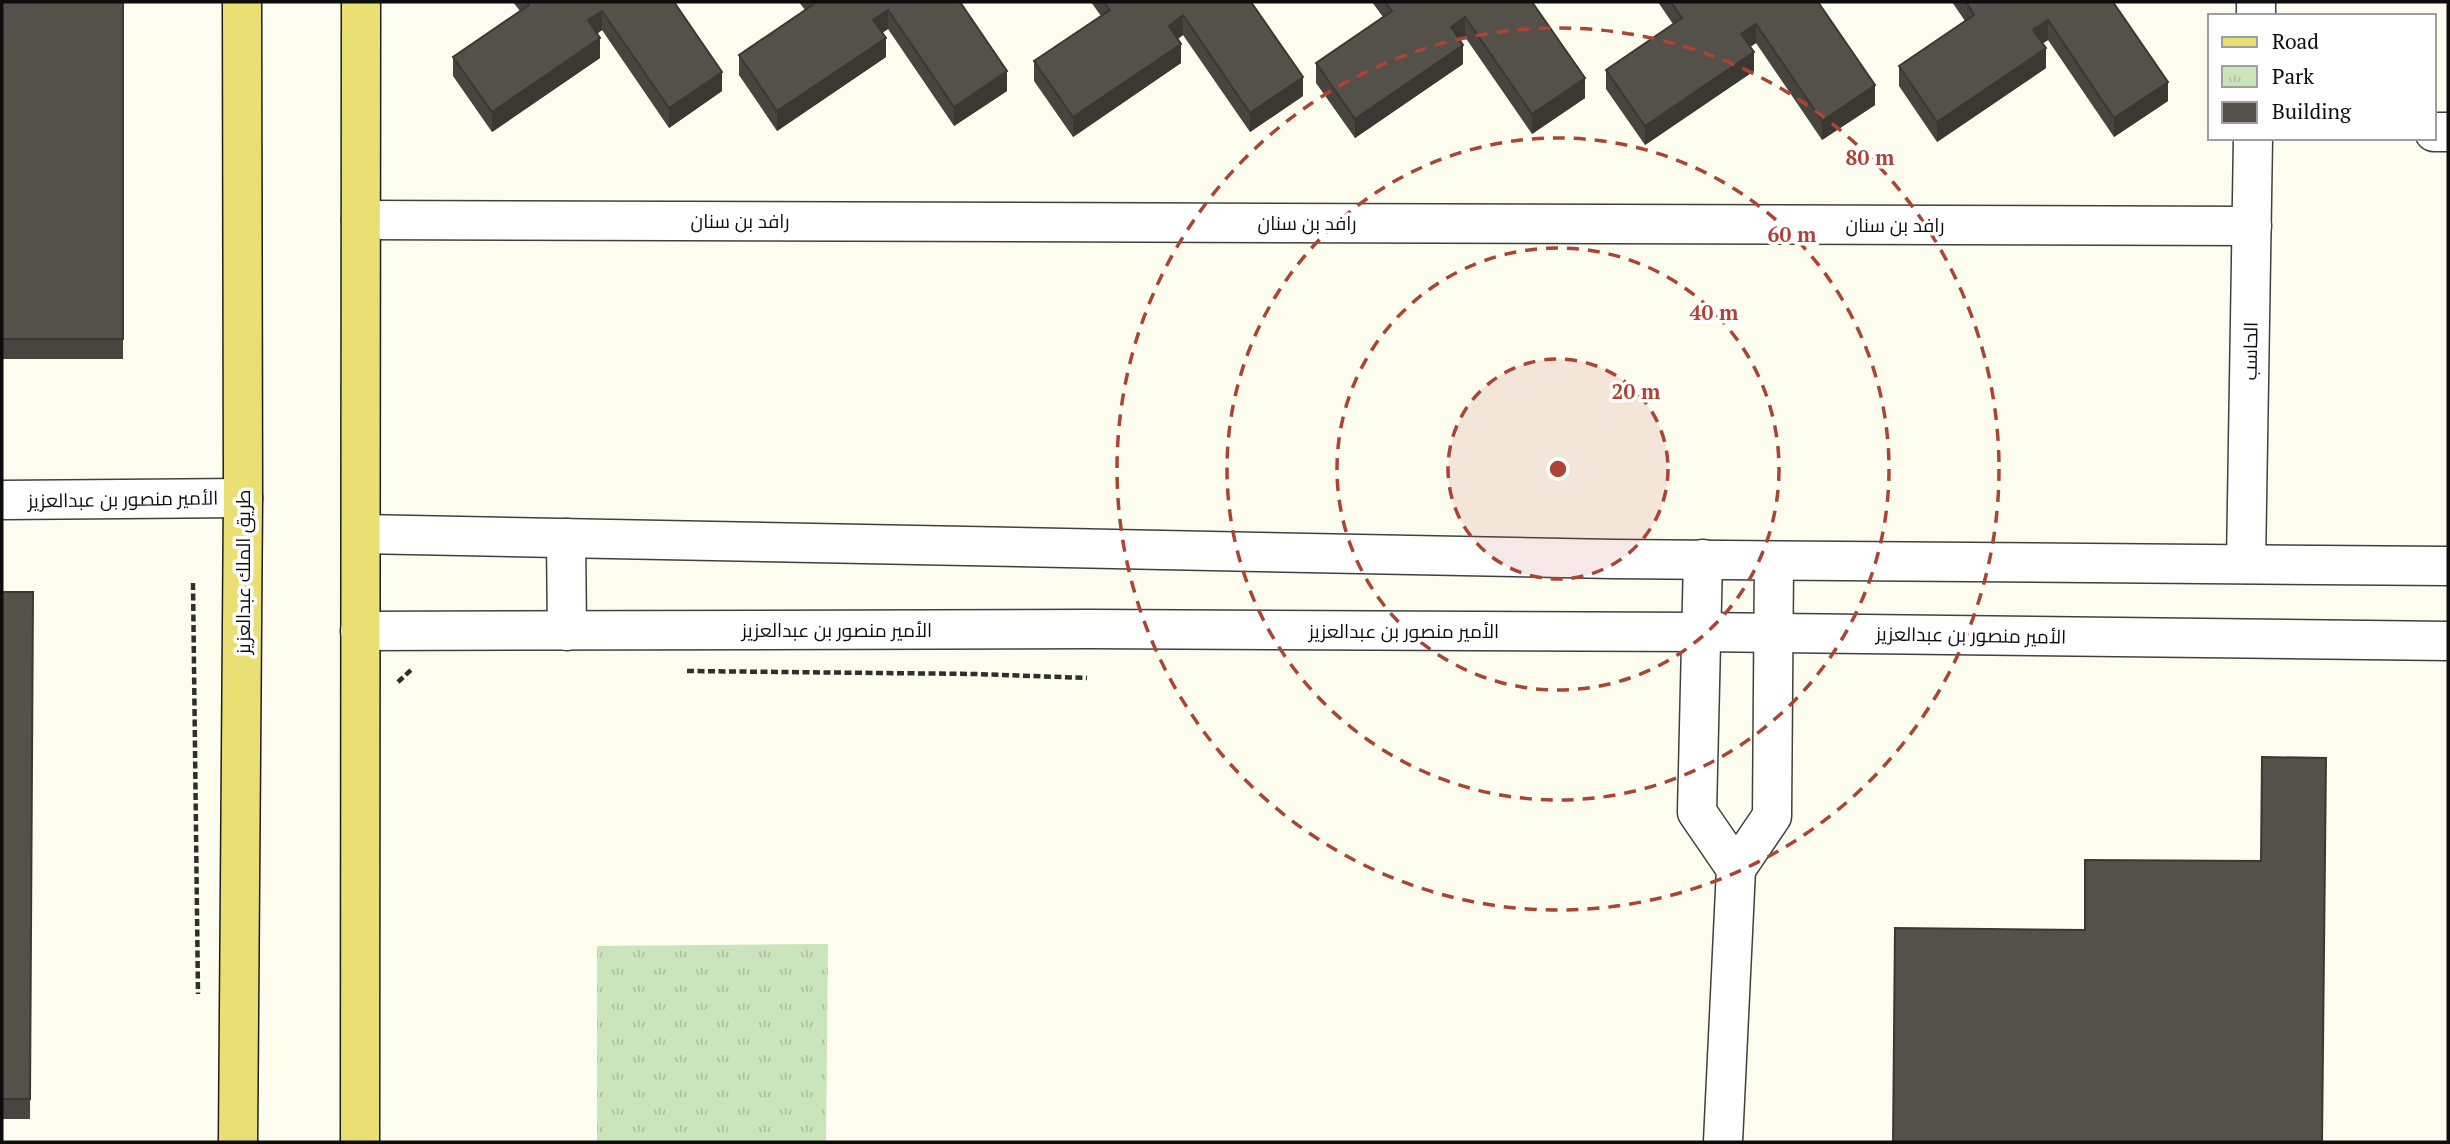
<svg xmlns="http://www.w3.org/2000/svg" width="2450" height="1144" viewBox="0 0 2450 1144" font-family="'PT Serif',Cairo,serif">
	<style>
		.park { fill: url(#park-tufts) }
		.lines { fill: none; stroke-linecap: round; stroke-linejoin: round }
		.minor-casing { stroke: #404040; stroke-width: 41 }
		.major-casing { stroke: #1e1e1e; stroke-width: 41 }
		.path { stroke: #2f2f2f; stroke-width: 4.5; stroke-dasharray: 7 3.5; stroke-linecap: butt }
		.minor { stroke: #fff; stroke-width: 38 }
		.major { stroke: #e9df73; stroke-width: 38 }
		.wall { fill: #484540 }
		.shaded-wall { fill: #3b3834 }
		.building { fill: #54504a; stroke: #3b3834; stroke-width: 2 }
		.ring { fill: none; stroke: #ad4335; stroke-width: 3.5; stroke-dasharray: 12 9 }
		.labels { text-anchor: middle; stroke-width: 7; stroke-linejoin: round; paint-order: stroke }
		.street-label { font-size: 19px; fill: #0d0d0d; stroke: #fff }
		.centre { fill: #ad4335; stroke: #fff; stroke-width: 3.5 }
		.ring-label { font-size: 21px; text-anchor: middle; font-weight: bold; fill: #ad4335; stroke: #fff; stroke-width: 7; stroke-linejoin: round; paint-order: stroke }
	</style>
	<defs>
		<pattern id="park-tufts" width="24" height="20" patternUnits="userSpaceOnUse" patternTransform="scale(1.75)"><rect width="24" height="20" fill="#cae4bc"/><path d="M3 7l-1-3M5 7V3M7 7l1-3M15 17l-1-3M17 17v-4M19 17l1-3" fill="none" stroke="#acc2a0"/></pattern>
	</defs>
	<rect width="100%" height="100%" fill="#fdfdef"/>
	<polygon class="park" points="828,944 826,1142 597,1142 597,946"/>
	<g class="lines">
		<defs>
			<g id="minor">
				<polyline points="2256,16 2256,2"/>
				<polyline points="2434,132 2448,132"/>
				<polyline points="361,220 2252,226"/>
				<polyline points="2,500 243,498"/>
				<polyline points="361,534 1613,559 2448,566"/>
				<polyline points="566,538 567,631"/>
				<polyline points="1703,559 1697,812 1736,869 1772,816 1774,561"/>
				<polyline points="2246,564 2253,138"/>
				<polyline points="360,631 1090,629 1701,632 2448,641"/>
				<polyline points="1723,1142 1736,869"/>
			</g>
			<g id="major">
				<polyline points="238,1142 243,498 242,2"/>
				<polyline points="360,1142 361,2"/>
			</g>
		</defs>
		<use href="#minor" class="minor-casing"/>
		<use href="#major" class="major-casing"/>
		<g class="path">
			<polyline points="193,583 198,994"/>
			<polyline points="687,671 976,674 1087,678"/>
			<polyline points="398,682 412,669"/>
		</g>
		<use href="#minor" class="minor"/>
		<use href="#major" class="major"/>
	</g>
	<g class="wall">
		<rect x="2" y="2" width="121" height="357"/>
		<polygon points="513,2 674,2 722,91 669,128 602,30 597,34 600,58 492,132 453,76 453,57 520,11"/>
		<polygon points="799,2 960,2 1007,91 954,126 888,29 882,33 886,57 777,131 739,75 739,55 805,10"/>
		<polygon points="1091,2 1251,2 1303,96 1250,132 1183,35 1178,39 1181,63 1073,137 1034,81 1034,61 1101,16"/>
		<polygon points="1372,2 1532,2 1585,98 1532,134 1465,37 1460,40 1463,64 1355,138 1316,83 1316,63 1383,17"/>
		<polygon points="1658,2 1818,2 1875,105 1822,140 1756,43 1750,47 1754,71 1645,145 1606,89 1606,70 1673,24"/>
		<polygon points="1952,2 2113,2 2168,101 2114,137 2048,40 2042,43 2046,68 1937,142 1899,86 1899,66 1965,21"/>
		<polygon points="2,592 33,592 30,1119 2,1119"/>
	</g>
	<g class="shaded-wall">
		<polygon points="888,10 888,29 873,39 873,20"/>
		<polygon points="602,11 602,30 588,40 588,20"/>
		<polygon points="1183,15 1183,35 1169,45 1169,26"/>
		<polygon points="1465,17 1465,37 1451,46 1451,27"/>
		<polygon points="2048,20 2048,40 2033,50 2033,30"/>
		<polygon points="1756,24 1756,43 1741,53 1741,34"/>
		<polygon points="600,38 600,58 492,132 492,112"/>
		<polygon points="886,38 886,57 777,131 777,111"/>
		<polygon points="1181,44 1181,63 1073,137 1073,117"/>
		<polygon points="1463,45 1463,64 1355,138 1355,119"/>
		<polygon points="2046,48 2046,68 1937,142 1937,122"/>
		<polygon points="1754,52 1754,71 1645,145 1645,126"/>
		<polygon points="1007,71 1007,91 954,126 954,107"/>
		<polygon points="722,72 722,91 669,128 669,108"/>
		<polygon points="1303,77 1303,96 1250,132 1250,113"/>
		<polygon points="1585,78 1585,98 1532,134 1532,114"/>
		<polygon points="2168,82 2168,101 2114,137 2114,118"/>
		<polygon points="1875,85 1875,105 1822,140 1822,121"/>
	</g>
	<g class="building">
		<rect x="2" y="2" width="121" height="337"/>
		<polygon points="527,2 674,2 722,72 669,108 602,11 588,20 600,38 492,112 453,57 529,5"/>
		<polygon points="813,2 960,2 1007,71 954,107 888,10 873,20 886,38 777,111 739,55 814,4"/>
		<polygon points="1104,2 1251,2 1303,77 1250,113 1183,15 1169,26 1181,44 1073,117 1034,61 1110,10"/>
		<polygon points="1385,2 1532,2 1585,78 1532,114 1465,17 1451,27 1463,45 1355,119 1316,63 1392,11"/>
		<polygon points="1671,2 1818,2 1875,85 1822,121 1756,24 1741,34 1754,52 1645,126 1606,70 1682,18"/>
		<polygon points="1966,2 2113,2 2168,82 2114,118 2048,20 2033,30 2046,48 1937,122 1899,66 1974,15"/>
		<polygon points="2,592 33,592 30,1099 2,1099"/>
		<polygon points="2262,757 2326,758 2322,1142 1893,1142 1895,928 2085,930 2085,860 2261,861"/>
	</g>
	<circle cx="1558" cy="469" r="110" fill="#ad4335" fill-opacity=".12"/>
	<g class="ring">
		<circle cx="1558" cy="469" r="110"/>
		<circle cx="1558" cy="469" r="221"/>
		<circle cx="1558" cy="469" r="331"/>
		<circle cx="1558" cy="469" r="441"/>
	</g>
	<g class="labels">
		<g class="street-label">
			<text x="740" y="228">رافد بن سنان</text>
			<text x="1307" y="230">رافد بن سنان</text>
			<text x="1895" y="232">رافد بن سنان</text>
			<text transform="translate(2250 351) rotate(-89)" y="7">الحاسب</text>
			<text transform="translate(123 499) rotate(-1)" y="7">الأمير منصور بن عبدالعزيز</text>
			<text transform="translate(243 572) rotate(-90)" y="7">طريق الملك عبدالعزيز</text>
			<text x="837" y="637">الأمير منصور بن عبدالعزيز</text>
			<text x="1404" y="638">الأمير منصور بن عبدالعزيز</text>
			<text transform="translate(1971 635) rotate(1)" y="7">الأمير منصور بن عبدالعزيز</text>
		</g>
	</g>
	<circle cx="1558" cy="469" r="10" class="centre"/>
	<g class="ring-label">
		<text x="1870" y="165">80 m</text>
		<text x="1792" y="242">60 m</text>
		<text x="1714" y="320">40 m</text>
		<text x="1636" y="399">20 m</text>
	</g>
	<rect width="2450" height="1144" fill="none" stroke="#0d0d0d" stroke-width="7"/>
	<rect x="2208" y="14" width="228" height="126" fill="#ffffff" stroke="#9e9e9e" stroke-width="2"/>
	<rect x="2222" y="37" width="35" height="10" fill="#e9df73" stroke="#9e9e9e" stroke-width="2"/>
	<text x="2272" y="49" font-size="21" fill="#0d0d0d">Road</text>
	<rect x="2222" y="66" width="35" height="21" fill="url(#park-tufts)" stroke="#9e9e9e" stroke-width="2"/>
	<text x="2272" y="84" font-size="21" fill="#0d0d0d">Park</text>
	<rect x="2222" y="102" width="35" height="21" fill="#54504a" stroke="#9e9e9e" stroke-width="2"/>
	<text x="2272" y="119" font-size="21" fill="#0d0d0d">Building</text>
</svg>
